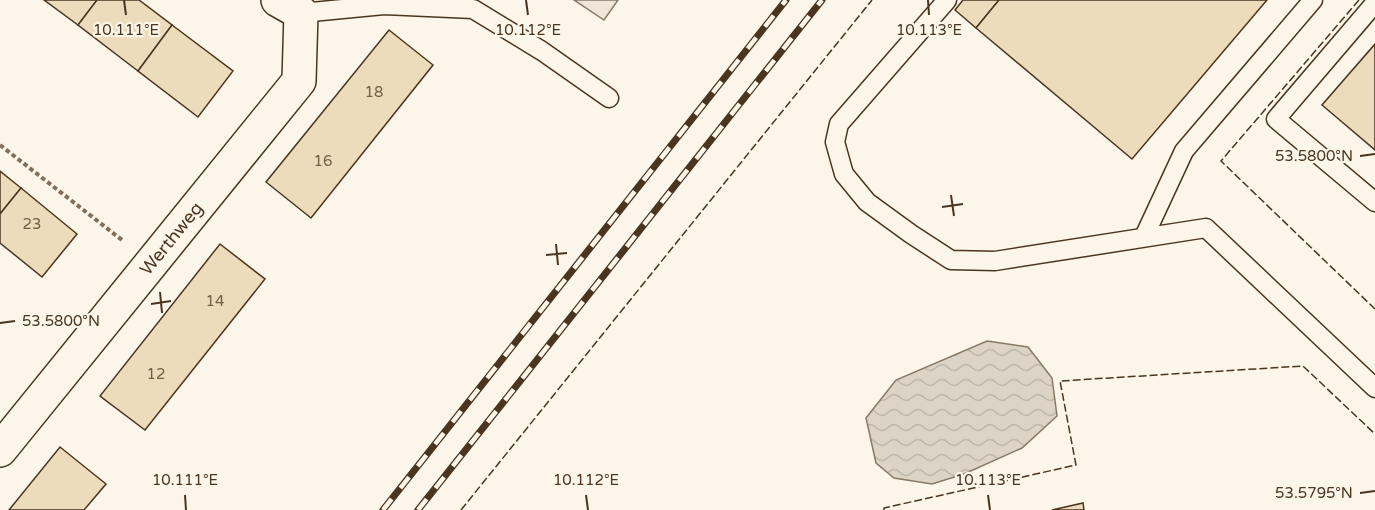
<svg xmlns="http://www.w3.org/2000/svg" width="1375" height="510" viewBox="0 0 1375 510" font-family="'Varela Round',sans-serif">
	<style>
		.park { fill: #ede6d9; stroke: #887966; stroke-width: 1.5 }
		.water { fill: url(#water-waves); stroke: #887966; stroke-width: 1.5 }
		.building { fill: #ecdcbc; stroke: #4a3520; stroke-width: 1.5 }
		.lines { fill: none; stroke-linecap: round; stroke-linejoin: round }
		.service-casing { stroke: #4a3520; stroke-width: 21 }
		.minor-casing { stroke: #4a3520; stroke-width: 36 }
		.path { stroke: #7f6f5c; stroke-width: 4; stroke-dasharray: 4.5 3; stroke-linecap: butt }
		.service { stroke: #fbf6e9; stroke-width: 18 }
		.minor { stroke: #fbf6e9; stroke-width: 33 }
		.rail-casing { stroke: #4a3520; stroke-width: 7 }
		.rail { stroke: #fbf6e9; stroke-width: 4.5; stroke-dasharray: 14; stroke-linecap: butt }
		.fence { stroke: #4a3520; stroke-width: 1.5; stroke-dasharray: 8 3; stroke-linecap: butt }
		.ticks { fill: none; stroke: #4a3520; stroke-width: 2 }
		.labels { text-anchor: middle; stroke-width: 4.5; stroke-linejoin: round; paint-order: stroke }
		.number-label { font-size: 15px; fill: #725f47 }
		.street-label { font-size: 18px; fill: #4a3520; stroke: #fbf6e9 }
		.ticks-label { font-size: 15px; text-anchor: middle; fill: #4a3520; stroke: #fbf6e9; stroke-width: 4.5; stroke-linejoin: round; paint-order: stroke }
	</style>
	<defs>
		<pattern id="water-waves" width="16" height="10" patternUnits="userSpaceOnUse" patternTransform="scale(1.5)"><rect width="16" height="10" fill="#dcd4c6"/><path d="M0 5q4-4 8 0t8 0" fill="none" stroke="#beb7aa"/></pattern>
	</defs>
	<rect width="100%" height="100%" fill="#fbf6e9"/>
	<polygon class="park" points="574,0 618,0 604,20"/>
	<polygon class="water" points="987,341 1028,347 1052,378 1057,416 1022,448 964,474 932,484 894,478 876,463 866,418 896,380"/>
	<g class="building">
		<polygon points="44,0 97,0 78,25"/>
		<polygon points="97,0 139,0 172,25 138,71 78,25"/>
		<polygon points="963,0 999,0 976,28 955,10"/>
		<polygon points="999,0 1267,0 1132,159 976,28"/>
		<polygon points="172,25 233,71 198,117 138,71"/>
		<polygon points="389,30 433,65 311,218 266,182"/>
		<polygon points="1375,44 1375,150 1322,105"/>
		<polygon points="0,171 21,188 0,214"/>
		<polygon points="21,188 77,234 42,277 0,243 0,214"/>
		<polygon points="220,244 265,279 145,430 100,396"/>
		<polygon points="60,447 106,484 84,510 9,510"/>
		<polygon points="1083,503 1084,510 1052,510"/>
	</g>
	<g class="lines">
		<defs>
			<g id="service">
				<polyline points="947,0 839,124 835,142 844,174 867,202 911,234 951,260 995,261 1206,228 1375,388"/>
				<polyline points="1375,3 1276,119 1375,202"/>
				<polyline points="301,13 384,5 473,9 542,51 609,98"/>
				<polyline points="1144,237 1184,151 1313,0"/>
			</g>
			<g id="minor">
				<path id="s1" d="M0 450 299 81 301 13 278 0"/>
			</g>
		</defs>
		<use href="#service" class="service-casing"/>
		<use href="#minor" class="minor-casing"/>
		<polyline class="path" points="0,145 122,240"/>
		<use href="#service" class="service"/>
		<use href="#minor" class="minor"/>
		<defs>
			<g id="rail">
				<polyline points="383,510 786,0"/>
				<polyline points="418,510 822,0"/>
			</g>
		</defs>
		<use href="#rail" class="rail-casing"/>
		<use href="#rail" class="rail"/>
		<g class="fence">
			<polyline points="1359,0 1221,161 1375,309"/>
			<polyline points="461,510 872,0"/>
			<polyline points="884,510 884,508 1076,465 1060,381 1303,366 1375,434"/>
		</g>
	</g>
	<path class="ticks" d="M124 0 126 15M526 0 528 15M928 0 929 15M1360 156 1375 154M951 195 954 216M942 207 963 204M556 244 558 265M546 255 567 253M160 292 162 313M151 304 171 301M0 323 15 321M1360 493 1375 491M185 495 186 510M586 495 588 510M988 495 990 510"/>
	<g class="labels">
		<g class="number-label">
			<text x="374" y="97">18</text>
			<text x="323" y="166">16</text>
			<text x="32" y="229">23</text>
			<text x="215" y="306">14</text>
			<text x="156" y="379">12</text>
		</g>
		<g class="street-label">
			<text dy="6" stroke="none"><textPath href="#s1" startOffset="272">Werthweg</textPath></text>
		</g>
	</g>
	<g class="ticks-label">
		<text x="126" y="35">10.111°E</text>
		<text x="528" y="35">10.112°E</text>
		<text x="929" y="35">10.113°E</text>
		<text x="1314" y="161">53.5800°N</text>
		<text x="61" y="326">53.5800°N</text>
		<text x="185" y="485">10.111°E</text>
		<text x="586" y="485">10.112°E</text>
		<text x="988" y="485">10.113°E</text>
		<text x="1314" y="498">53.5795°N</text>
	</g>
</svg>
